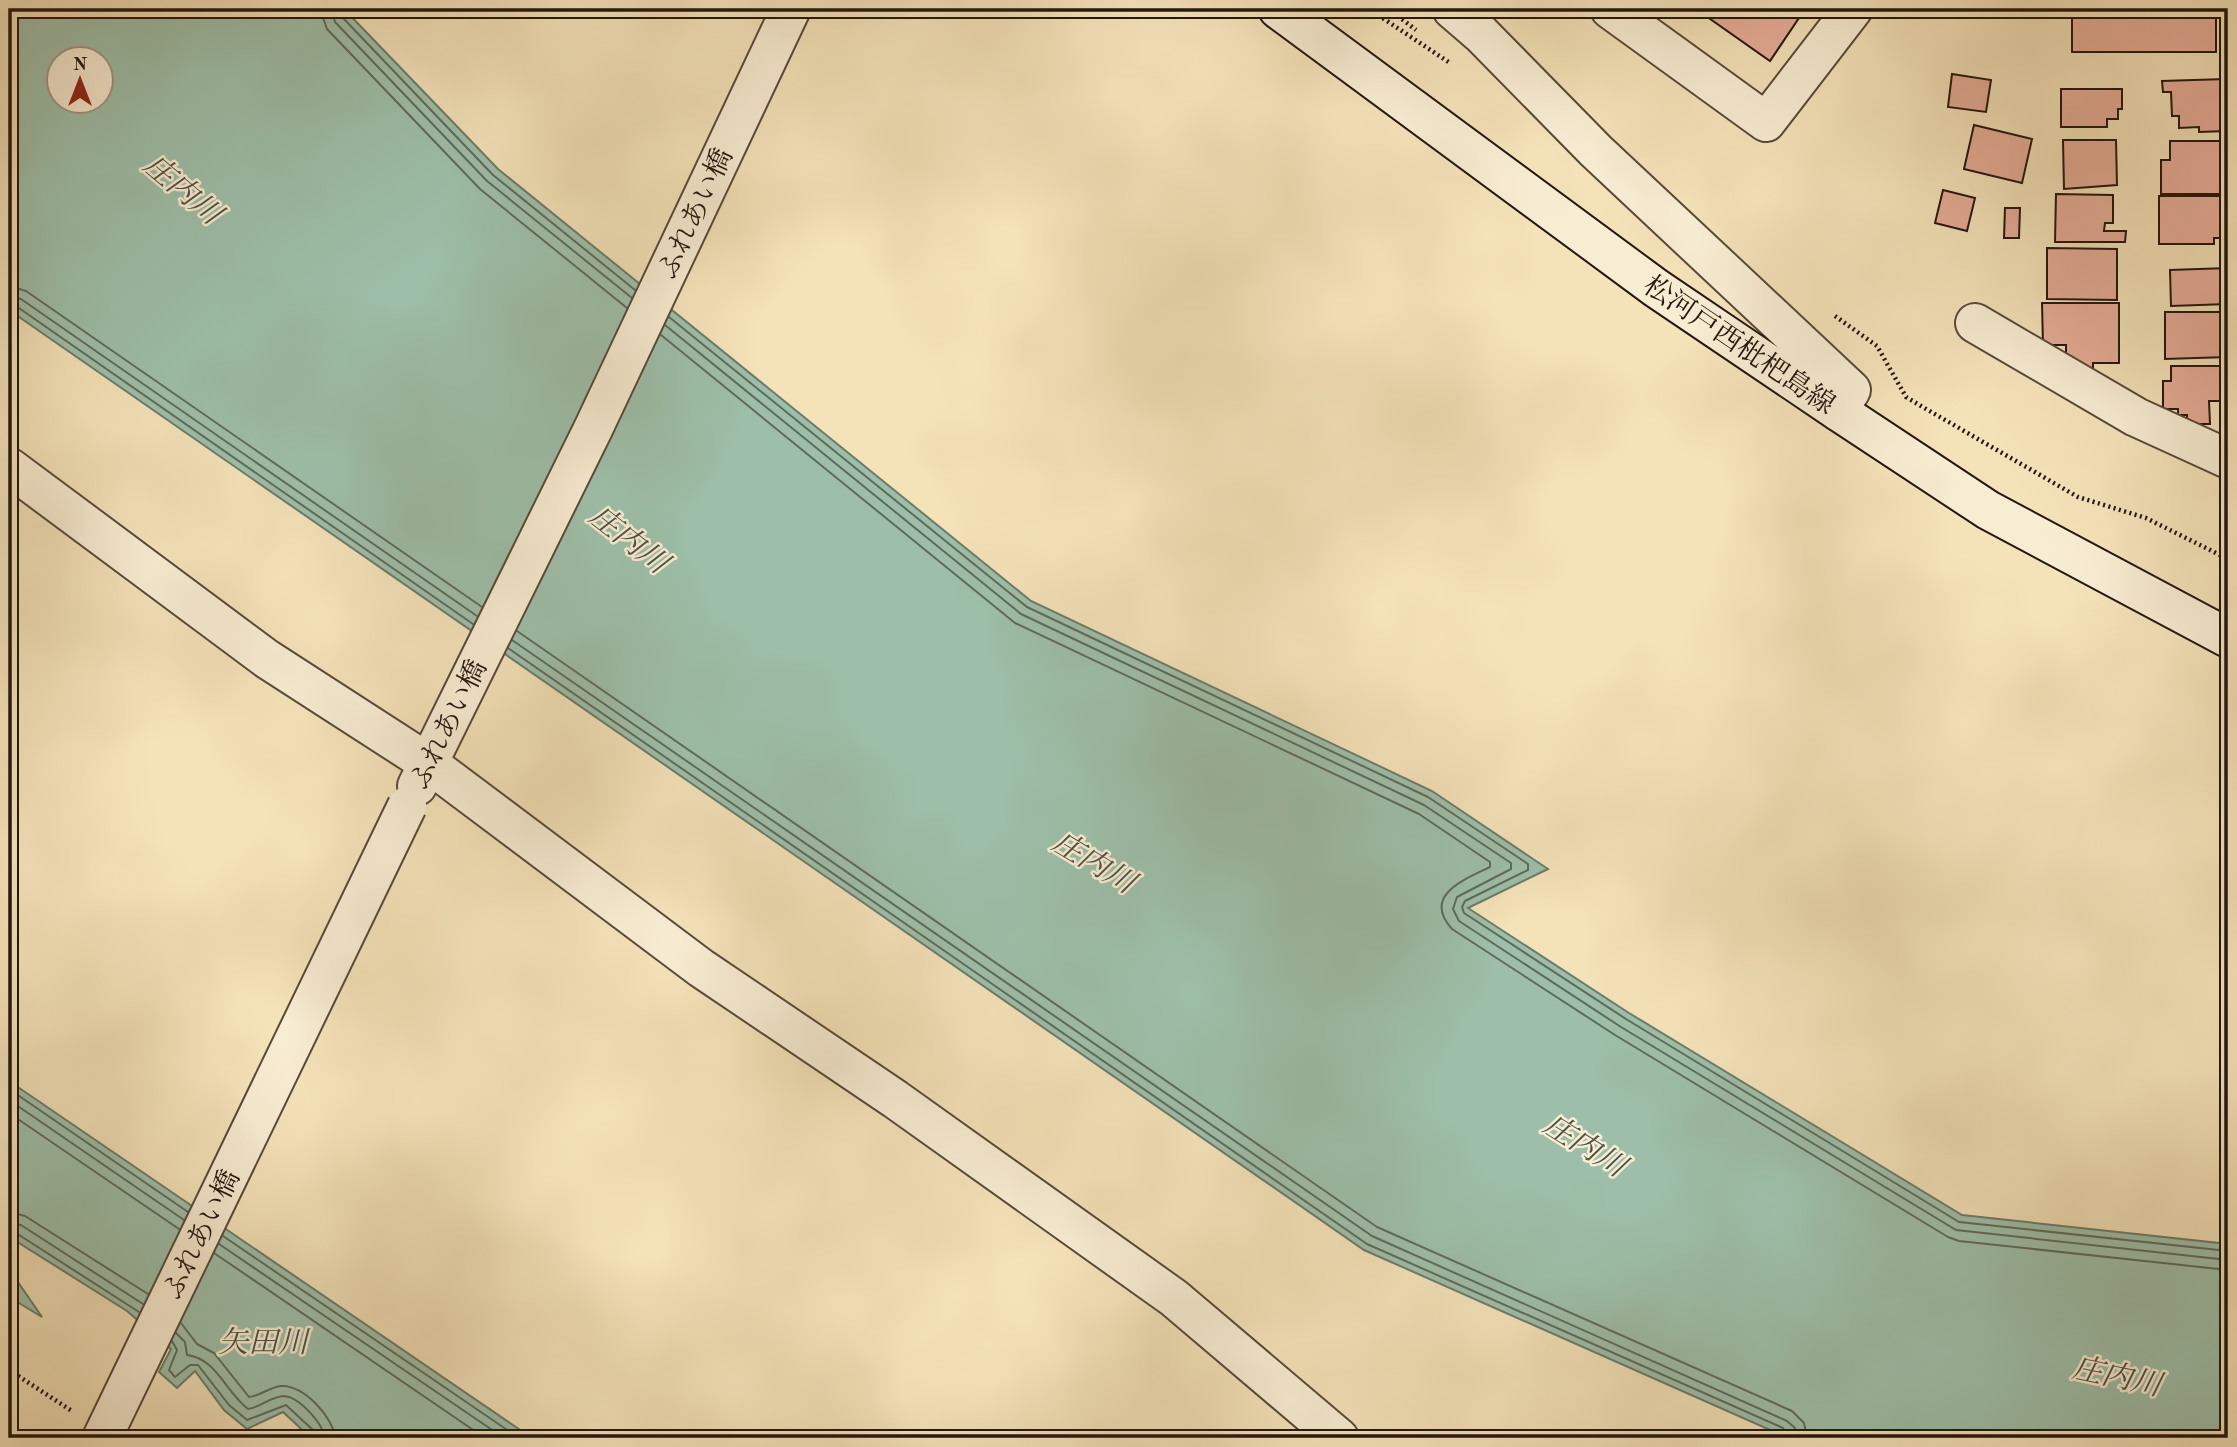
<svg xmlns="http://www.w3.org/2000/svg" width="2237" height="1447" viewBox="0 0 2237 1447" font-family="'Old Standard TT','Noto Serif JP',serif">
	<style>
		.water { fill: #9dbfa9; stroke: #6c7b6c; stroke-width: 2; fill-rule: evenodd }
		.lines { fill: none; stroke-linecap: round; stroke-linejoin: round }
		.shore { stroke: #606a5c; stroke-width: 2 }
		.building { fill: #e5ac97; stroke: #231610; stroke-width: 2 }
		.minor-casing { stroke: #57493a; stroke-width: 42 }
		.secondary-casing { stroke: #231610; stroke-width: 42 }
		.path { stroke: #231610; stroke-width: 4.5; stroke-dasharray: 2 3.5; stroke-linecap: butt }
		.minor { stroke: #f8ecd2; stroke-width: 38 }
		.secondary { stroke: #f8ecd2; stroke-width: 38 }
		.minor-bridge-casing { stroke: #57493a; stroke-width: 42; stroke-linecap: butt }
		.minor-bridge { stroke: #f8ecd2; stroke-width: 38 }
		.labels { text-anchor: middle; stroke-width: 5; stroke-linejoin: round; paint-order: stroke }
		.street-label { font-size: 28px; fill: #231610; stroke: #f8ecd2 }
		.water-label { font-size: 30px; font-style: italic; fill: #4e5146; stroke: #f8ecd2 }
	</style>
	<rect width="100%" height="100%" fill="#f4e2b9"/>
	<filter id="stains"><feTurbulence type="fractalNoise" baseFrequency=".00286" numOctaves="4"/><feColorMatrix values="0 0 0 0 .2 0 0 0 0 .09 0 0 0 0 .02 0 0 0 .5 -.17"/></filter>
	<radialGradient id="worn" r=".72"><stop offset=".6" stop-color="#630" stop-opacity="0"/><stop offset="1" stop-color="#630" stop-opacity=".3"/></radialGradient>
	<g class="water">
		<path d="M9 9H344L498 169 1031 601 1432 791 1548 869 1468 908 1629 1013 1962 1215 2228 1244V1438H1788L1364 1250 9 310ZM60 60H102V102H60Z"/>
		<polygon points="9,1081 532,1438 311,1438 283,1412 247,1429 224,1410 195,1371 177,1388 159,1372 171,1349 127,1311 11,1238 9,1241"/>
		<polygon points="9,1269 42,1317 9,1297"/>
	</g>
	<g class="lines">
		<g class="shore">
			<polyline points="320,9 327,29 480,189 627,308"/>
			<polyline points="331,9 335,22 487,181 632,298"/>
			<polyline points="339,9 342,17 493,175 635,290"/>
			<polyline points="9,286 26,291 482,607"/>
			<polyline points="9,296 21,299 477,616"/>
			<polyline points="9,305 16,306 473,624"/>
			<polyline points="669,317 1027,607 1428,797 1528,864 1528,870 1465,901 1462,907 1464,913 1626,1019 1959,1222 2228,1251"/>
			<polyline points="665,325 1021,614 1424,805 1511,863 1511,869 1457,897 1453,909 1459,921 1621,1027 1956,1230 2228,1260"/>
			<path d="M661 335 1015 623 1419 814 1490 862V867C1466 879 1421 895 1452 929L1615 1035 1948 1237 1959 1241 2228 1270"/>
			<polyline points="517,631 1377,1227 1792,1411 1804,1423 1807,1438"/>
			<polyline points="512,640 1372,1236 1787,1421 1795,1428 1797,1438"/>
			<polyline points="508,648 1367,1244 1783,1428 1788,1438"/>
			<polyline points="9,1089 188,1212"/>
			<polyline points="9,1100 184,1220"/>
			<polyline points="9,1113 179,1229"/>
			<polyline points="9,1212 25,1216 148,1294"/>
			<polyline points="9,1223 21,1225 143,1304"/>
			<polyline points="9,1232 16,1233 139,1312"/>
			<polyline points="223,1236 519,1438"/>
			<polyline points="219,1244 504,1438"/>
			<polyline points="214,1253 485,1438"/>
			<path d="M181 1323 197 1344 214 1353 249 1397C260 1396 270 1387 281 1386 303 1384 334 1418 335 1438"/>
			<path d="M176 1333 185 1342 187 1355C217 1359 224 1390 248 1409 260 1408 271 1396 284 1396 299 1397 324 1424 324 1438"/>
			<polyline points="172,1341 177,1350 169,1370 175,1377 190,1365 198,1365 229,1405 247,1420 286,1405 313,1430 316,1438"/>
		</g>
	</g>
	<g class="building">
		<polygon points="1696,9 1805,9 1770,61"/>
		<rect x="2072" y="9" width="144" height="43"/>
		<rect x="2227" y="9" width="1" height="49"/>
		<polygon points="1952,74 1991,80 1986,112 1948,107"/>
		<polygon points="2226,79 2227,131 2199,132 2199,127 2179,128 2179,116 2172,116 2171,92 2163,92 2162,81"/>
		<polygon points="2061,89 2122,89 2122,109 2118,109 2118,119 2107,119 2107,127 2061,127"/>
		<polygon points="1974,125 2032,139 2022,183 1964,169"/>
		<polygon points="2063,140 2116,140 2117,185 2064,189"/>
		<polygon points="2170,141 2228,141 2228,194 2161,194 2161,160 2170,160"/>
		<polygon points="1943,190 1975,198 1967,231 1935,223"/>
		<polygon points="2056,194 2113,195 2113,223 2105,223 2104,231 2126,231 2125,242 2055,242"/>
		<polygon points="2159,196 2228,196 2228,238 2214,238 2214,244 2159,244"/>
		<polygon points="2005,208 2020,208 2019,238 2004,238"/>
		<polygon points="2047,248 2117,249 2117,300 2047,299"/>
		<polygon points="2228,268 2228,304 2171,306 2170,270"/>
		<polygon points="2042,303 2119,303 2119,363 2093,363 2093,368 2066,368 2066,345 2043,345"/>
		<polygon points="2165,312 2228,312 2228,357 2165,359"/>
		<polygon points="2171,366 2227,366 2227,401 2209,401 2210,424 2187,424 2187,415 2178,415 2178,409 2163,409 2163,381 2171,381"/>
	</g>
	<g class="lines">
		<defs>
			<g id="minor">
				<polyline points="1452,9 1481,34 1596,151 1851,390 1838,411"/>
				<polyline points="1610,9 1766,122 1853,9"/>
				<polyline points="1975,323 2136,417 2228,459"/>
				<polyline points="9,467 267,659 428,763 701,968 895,1099 1174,1298 1339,1438"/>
				<polyline points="417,786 593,429 791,9"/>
			</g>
			<polyline id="secondary" points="1278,9 1656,288 1838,411 1988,510 2228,638"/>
		</defs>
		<use href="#minor" class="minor-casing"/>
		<use href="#secondary" class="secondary-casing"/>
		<g class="path">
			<polyline points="1369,9 1450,63"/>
			<polyline points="1389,9 1416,30"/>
			<polyline points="1835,316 1877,346 1906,397 1921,406 2078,497 2146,518 2228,559"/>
			<polyline points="9,1370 72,1411"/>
		</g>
		<use href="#minor" class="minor"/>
		<use href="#secondary" class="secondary"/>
		<defs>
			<polyline id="minor-bridge" points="102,1438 407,806"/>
		</defs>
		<use href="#minor-bridge" class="minor-bridge-casing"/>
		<use href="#minor-bridge" class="minor-bridge"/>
	</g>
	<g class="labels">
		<g class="street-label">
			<text transform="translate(694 213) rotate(-65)" y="10">ふれあい橋</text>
			<text transform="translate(1740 344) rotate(34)" y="10">松河戸西枇杷島線</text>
			<text transform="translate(447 724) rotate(-64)" y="10">ふれあい橋</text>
			<text transform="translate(200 1234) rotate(-64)" y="10">ふれあい橋</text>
		</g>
		<g class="water-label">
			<text transform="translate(183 189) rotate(40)" y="10">庄内川</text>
			<text transform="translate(629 539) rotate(38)" y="10">庄内川</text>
			<text transform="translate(1094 862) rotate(31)" y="10">庄内川</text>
			<text transform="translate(1585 1145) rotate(32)" y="10">庄内川</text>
			<text x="263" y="1352">矢田川</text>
			<text transform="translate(2117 1376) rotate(12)" y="10">庄内川</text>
		</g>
	</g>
	<rect width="2237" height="1447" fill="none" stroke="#f4e2b9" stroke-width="35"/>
	<rect x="10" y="10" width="2216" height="1426" fill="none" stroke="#231610" stroke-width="3.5"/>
	<rect x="18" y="18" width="2202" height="1412" fill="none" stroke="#231610" stroke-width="2"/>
	<g transform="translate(80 80)"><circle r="33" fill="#f8ecd2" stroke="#a39684" stroke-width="2"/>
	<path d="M0-5L12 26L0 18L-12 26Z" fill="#8f2418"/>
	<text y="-10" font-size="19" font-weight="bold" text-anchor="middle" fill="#231610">N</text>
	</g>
	<rect width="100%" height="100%" filter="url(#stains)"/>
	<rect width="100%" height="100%" fill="url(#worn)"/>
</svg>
